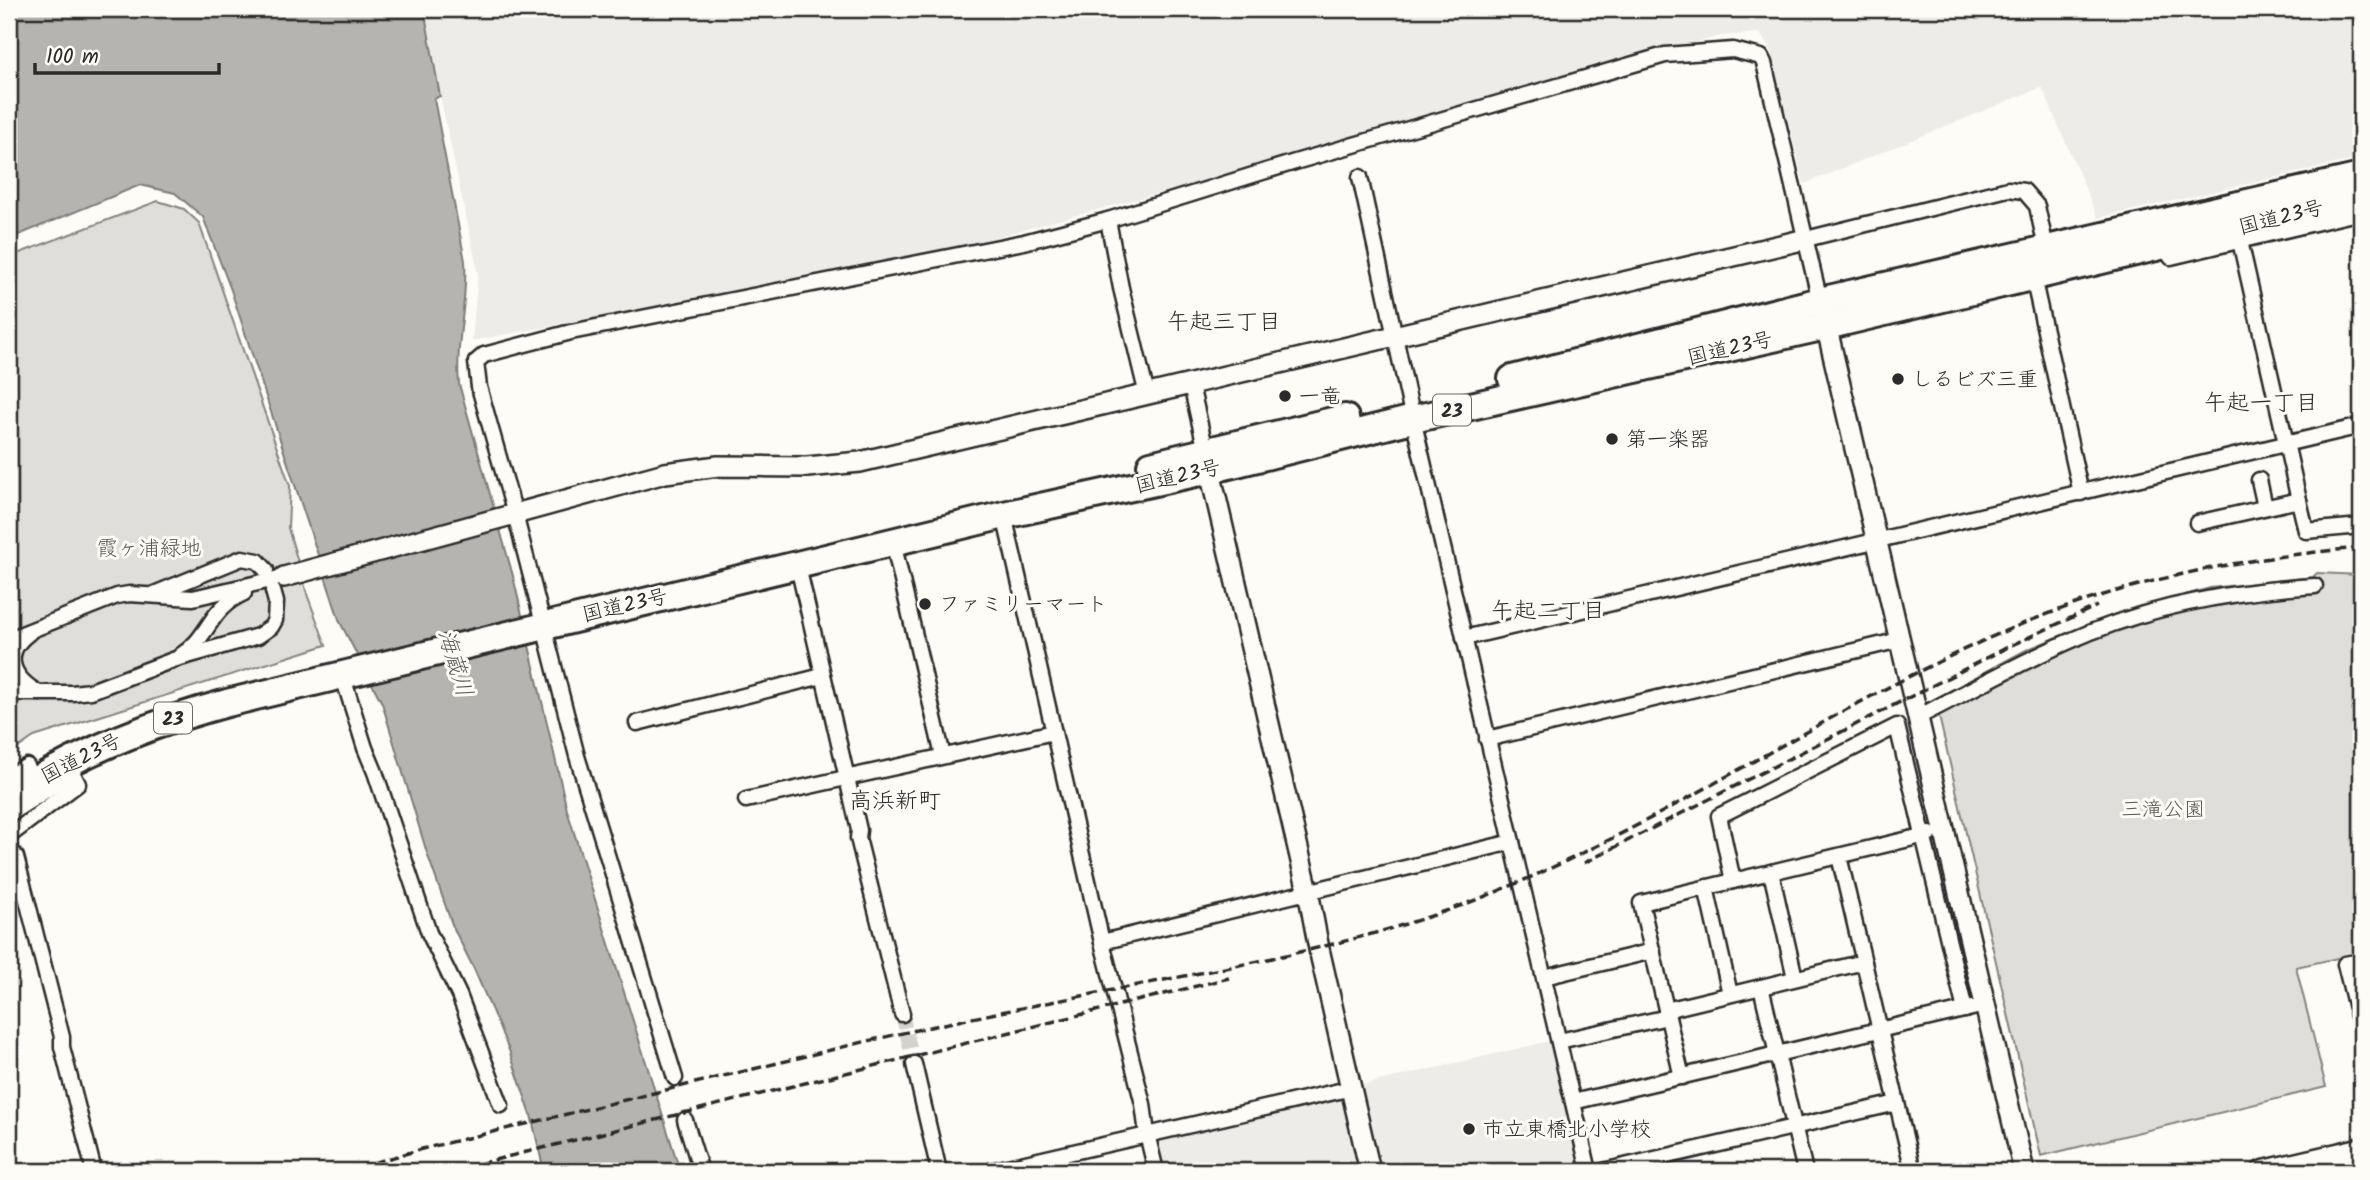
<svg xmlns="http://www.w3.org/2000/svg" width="2370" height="1180" viewBox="0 0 2370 1180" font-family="Kalam,'Klee One',sans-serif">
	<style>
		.built { fill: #edece8 }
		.green { fill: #dfdeda; stroke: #858482; stroke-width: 2 }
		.water { fill: #b5b4b1; stroke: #7e7d7b; stroke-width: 2 }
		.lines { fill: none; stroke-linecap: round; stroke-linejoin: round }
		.street-tunnel { stroke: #d3d2ce; stroke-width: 14; stroke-dasharray: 14 7; stroke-linecap: butt }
		.street-casing { stroke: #2b2b2b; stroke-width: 19 }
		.secondary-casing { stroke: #2b2b2b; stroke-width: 24 }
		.highway-casing { stroke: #2b2b2b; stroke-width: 32 }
		.street { stroke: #fdfcf7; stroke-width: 14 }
		.secondary { stroke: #fdfcf7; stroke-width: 19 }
		.highway { stroke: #fdfcf7; stroke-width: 26 }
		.rail { stroke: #2b2b2b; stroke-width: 3.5; stroke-dasharray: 10 5; stroke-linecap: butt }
		.poi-dot { fill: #2b2b2b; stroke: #fdfcf7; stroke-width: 2.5 }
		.labels { text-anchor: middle; stroke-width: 6; stroke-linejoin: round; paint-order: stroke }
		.shield { fill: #fdfcf7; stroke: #6a6a68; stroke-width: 2 }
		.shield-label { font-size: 19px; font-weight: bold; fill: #2b2b2b }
		.street-label { font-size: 21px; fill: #2b2b2b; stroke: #fdfcf7 }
		.poi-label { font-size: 21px; fill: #2b2b2b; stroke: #fdfcf7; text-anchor: start }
		.park-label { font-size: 21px; fill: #585857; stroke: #fdfcf7 }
		.neighbourhood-label { font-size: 23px; fill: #2b2b2b; stroke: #fdfcf7 }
		.water-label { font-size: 23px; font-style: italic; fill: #5b5b5a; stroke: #fdfcf7 }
	</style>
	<rect width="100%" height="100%" fill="#fdfcf7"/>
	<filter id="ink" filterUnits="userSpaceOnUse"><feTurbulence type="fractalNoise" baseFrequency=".0143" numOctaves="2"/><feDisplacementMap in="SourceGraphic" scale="14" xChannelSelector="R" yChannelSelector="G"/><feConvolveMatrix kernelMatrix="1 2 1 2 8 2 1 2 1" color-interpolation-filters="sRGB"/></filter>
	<g filter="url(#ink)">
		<g class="built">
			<polygon points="424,9 2361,9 2361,158 2098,218 2042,87 1804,184 1771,52 1760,33 1721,36 1589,71 1234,173 925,256 472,341 478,272 440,96"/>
			<polygon points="1550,1041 1581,1171 1378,1171 1358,1086"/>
			<polygon points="1347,1096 1364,1171 1164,1171 1156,1139"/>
		</g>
		<g class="green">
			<polygon points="158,201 184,209 199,223 290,486 288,528 308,597 326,645 34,737 9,754 9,257"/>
			<polygon points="2317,573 2361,575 2361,953 2296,967 2326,1087 2041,1156 1935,699 2026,650 2087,625 2133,610 2210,588 2313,577"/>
		</g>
		<path class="water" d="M9 9H424L440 96 434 99 465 261C468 302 455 343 459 384L513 576 567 810 680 1171H544L531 1115 509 1050 474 969 453 927 427 853 382 703 340 622 231 290 203 217 175 193 140 185 9 239Z"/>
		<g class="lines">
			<polyline class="street-tunnel" points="902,1014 914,1064"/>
			<defs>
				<g id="street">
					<polyline points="1360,177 1410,405"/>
					<polyline points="1108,220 1121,288 1147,395"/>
					<polyline points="1806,239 2008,189 2024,191 2037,206 2046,248"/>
					<polyline points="2240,241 2306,531 2361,526"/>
					<polyline points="2163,245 2171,257 2361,212"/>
					<polyline points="2033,277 2081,493"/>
					<polyline points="1191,385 1206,451"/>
					<polyline points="1413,419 1589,1171"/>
					<polyline points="2259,480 2265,507"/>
					<polyline points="1004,515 1102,942 1143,1104 1147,1134 1156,1171"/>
					<polyline points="2197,523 2299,500"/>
					<polyline points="893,542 943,756"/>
					<polyline points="800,575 859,830 858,838 902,1014"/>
					<polyline points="154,594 242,558 258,561 266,570"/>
					<path d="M29 633C1 654 12 678 39 693"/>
					<polyline points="1464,638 2361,426"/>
					<polyline points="9,639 117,596 129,594 193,598 284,577"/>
					<path d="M180 656C211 636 208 609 244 593"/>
					<polyline points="342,674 365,748 375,772 429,933 459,995 501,1105"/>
					<polyline points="9,693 72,693 91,691 173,660 258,636 271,627 275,620 276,602 273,591"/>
					<path d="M1918 717C1975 688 2032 656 2091 632 2163 603 2238 591 2315 586"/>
					<polyline points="637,723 822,676"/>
					<polyline points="1487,739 1900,640"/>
					<polyline points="9,776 27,766"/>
					<polyline points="746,800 1054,732"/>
					<polyline points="9,814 67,777"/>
					<polyline points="9,836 78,784 73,774"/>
					<polyline points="9,847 16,857 62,1037 62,1047 94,1171"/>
					<polyline points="1839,856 1913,1171"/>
					<polyline points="1771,872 1795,978"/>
					<polyline points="1733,881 1719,816 1897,726 1965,1010"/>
					<polyline points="1706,887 1730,994"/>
					<polyline points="1102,942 1512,842"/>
					<polyline points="2361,961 2345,964 2361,1028"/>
					<polyline points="1544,977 1653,951"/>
					<polyline points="1761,987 1805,1171"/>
					<polyline points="1666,1010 1864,962"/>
					<polyline points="1559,1041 1668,1017"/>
					<polyline points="914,1064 939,1171"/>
					<polyline points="1682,1077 1641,903 1930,834"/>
					<polyline points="675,1078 577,756 515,514 479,387 476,362 484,355 571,332 1024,242 1108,220 1295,162 1665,55 1733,50 1761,57 1764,63 1820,301"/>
					<polyline points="1573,1102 1985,1005"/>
					<polyline points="685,1120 701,1171"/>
					<polyline points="990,1171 1352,1088"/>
					<polyline points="1603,1171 1897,1103"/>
				</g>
				<g id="secondary">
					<polyline points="1824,316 2024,1171"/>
					<polyline points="1207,459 1308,891 1319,949 1370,1171"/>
					<polyline points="284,577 665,473 718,466 807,467 860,462 1806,239"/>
					<polyline points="2262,1171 2361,1148"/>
				</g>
				<g id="highway">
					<polyline points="1512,379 1820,301 2361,177"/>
					<polyline points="1151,465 1345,418"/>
					<path d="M9 797C77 753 149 724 227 703L1004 515 1209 470 1413 419 1826 326 2361 198"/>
				</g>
			</defs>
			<use href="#street" class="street-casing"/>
			<use href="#secondary" class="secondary-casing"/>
			<use href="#highway" class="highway-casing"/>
			<use href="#street" class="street"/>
			<use href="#secondary" class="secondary"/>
			<use href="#highway" class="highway"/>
			<g class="rail">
				<polyline points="1584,863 2012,645 2097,606"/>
				<path d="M345 1171 422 1149C526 1124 629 1099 732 1074 792 1060 852 1044 912 1031 979 1016 1046 1003 1113 990 1224 968 1335 949 1443 912 1641 843 1811 715 2003 632 2116 583 2239 557 2361 548"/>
				<polyline points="450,1171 1229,978"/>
			</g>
		</g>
	</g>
	<g class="poi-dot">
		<circle cx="1898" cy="379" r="7"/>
		<circle cx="1285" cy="396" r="7"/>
		<circle cx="1612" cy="439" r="7"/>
		<circle cx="925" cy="604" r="7"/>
		<circle cx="1469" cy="1129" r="7"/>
	</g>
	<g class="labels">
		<g class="shield">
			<rect x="1433" y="394.5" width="38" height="31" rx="5"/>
			<rect x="154" y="702.5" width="38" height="31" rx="5"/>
		</g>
		<g class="shield-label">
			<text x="1452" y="417">23</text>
			<text x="173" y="725">23</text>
		</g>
		<g class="street-label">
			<text transform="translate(2281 217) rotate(-14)" y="7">国道23号</text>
			<text transform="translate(1730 348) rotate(-13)" y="7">国道23号</text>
			<text transform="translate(1178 476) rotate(-13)" y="7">国道23号</text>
			<text transform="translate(625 605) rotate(-13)" y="7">国道23号</text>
			<text transform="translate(81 758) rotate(-27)" y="7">国道23号</text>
		</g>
		<g class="poi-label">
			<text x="1912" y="386">しるビズ三重</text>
			<text x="1299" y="403">一竜</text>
			<text x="1626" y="446">第一楽器</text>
			<text x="939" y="611">ファミリーマート</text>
			<text x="1483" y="1136">市立東橋北小学校</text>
		</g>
		<g class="park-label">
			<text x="149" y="555">霞ヶ浦緑地</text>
			<text x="2163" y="816">三滝公園</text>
		</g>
		<g class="neighbourhood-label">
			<text x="1224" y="329">午起三丁目</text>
			<text x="2261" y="410">午起一丁目</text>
			<text x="1548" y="618">午起二丁目</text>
			<text x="895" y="808">高浜新町</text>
		</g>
		<g class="water-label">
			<text transform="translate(456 663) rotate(73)" y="8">海蔵川</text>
		</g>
	</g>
	<rect width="2370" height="1180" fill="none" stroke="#fdfcf7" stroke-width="35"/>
	<rect x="18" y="18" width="2335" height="1145" fill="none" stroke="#2b2b2b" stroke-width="2.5" filter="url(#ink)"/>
	<path d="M35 63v10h184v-10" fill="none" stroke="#2b2b2b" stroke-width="3.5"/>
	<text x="46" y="63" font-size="21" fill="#2b2b2b" stroke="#fdfcf7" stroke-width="5" paint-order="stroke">100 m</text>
</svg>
